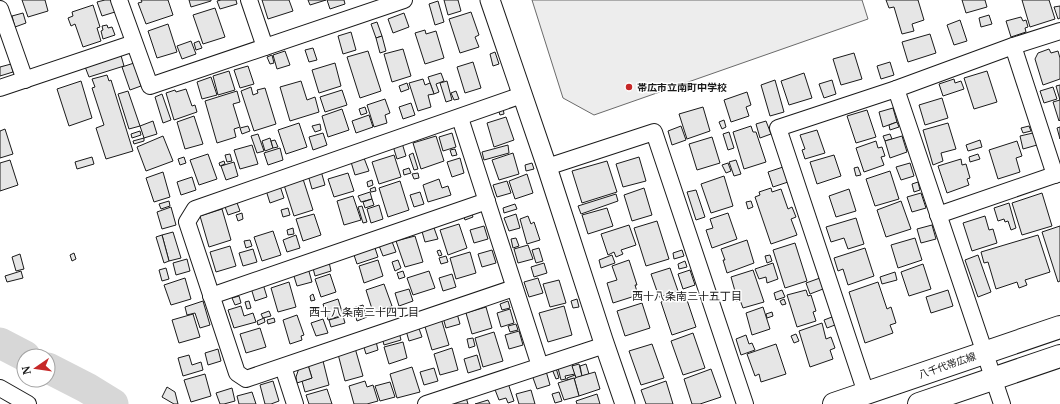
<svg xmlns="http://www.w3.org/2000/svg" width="1060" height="404" viewBox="0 0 1060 404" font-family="'PT Serif','Noto Sans JP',serif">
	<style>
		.built { fill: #ededed; stroke: #6a6a6a }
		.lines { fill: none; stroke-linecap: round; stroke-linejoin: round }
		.river { stroke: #d7d7d7; stroke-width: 31 }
		.building { fill: #e6e6e6; stroke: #1a1a1a }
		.minor-casing { stroke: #1a1a1a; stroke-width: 18 }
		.tertiary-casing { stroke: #1a1a1a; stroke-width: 21 }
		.secondary-casing { stroke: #1a1a1a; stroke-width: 24 }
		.minor { stroke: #fff; stroke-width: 16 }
		.tertiary { stroke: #fff; stroke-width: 19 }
		.secondary { stroke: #fff; stroke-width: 22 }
		.poi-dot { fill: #c62828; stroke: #fff; stroke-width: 1.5 }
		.labels { text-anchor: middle; stroke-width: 3; stroke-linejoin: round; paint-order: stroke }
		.poi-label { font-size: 10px; font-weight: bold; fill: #1a1a1a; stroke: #fff; text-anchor: start }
		.street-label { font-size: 10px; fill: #1a1a1a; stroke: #fff }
		.neighbourhood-label { font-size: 11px; fill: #1a1a1a; stroke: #fff }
	</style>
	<rect width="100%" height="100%" fill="#fff"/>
	<polygon class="built" points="532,0 862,0 868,19 594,115 563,98"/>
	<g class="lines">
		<g class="river">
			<polyline points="0,343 25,356"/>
			<polyline points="48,368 87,388 113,404"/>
		</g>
	</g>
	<g class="building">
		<polygon points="22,0 45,0 48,11 28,17"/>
		<polygon points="105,0 111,0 115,12 102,16 97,2"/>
		<polygon points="141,0 168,0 173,15 146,24 138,3 142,2"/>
		<polygon points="189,0 211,0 211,1 191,7"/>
		<polygon points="221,0 236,0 237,4 220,9 217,1"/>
		<polygon points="262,0 289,0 293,11 268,19"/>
		<polygon points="308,0 326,0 310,5"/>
		<polygon points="327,0 344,0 345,4 330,9"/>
		<polygon points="444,0 458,0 461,11 448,15"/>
		<polygon points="886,0 918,0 924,20 912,24 914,31 902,34 894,7 889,8"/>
		<polygon points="962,0 985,0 987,7 966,13"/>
		<polygon points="1022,0 1049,0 1055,19 1030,27"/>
		<polygon points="438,1 444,22 435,25 429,4"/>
		<polygon points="93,5 100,27 97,28 101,41 83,47 75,24 71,26 68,18 73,16 72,12"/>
		<polygon points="1060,6 1060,18 1058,19 1054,7"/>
		<polygon points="215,8 225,37 203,44 193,15"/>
		<polygon points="471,12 479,35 475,37 479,47 460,53 449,19"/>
		<polygon points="23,13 26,23 15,27 12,16"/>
		<polygon points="404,13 409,27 393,33 388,19"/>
		<polygon points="989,15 992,24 981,27 979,18"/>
		<polygon points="1021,17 1023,21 1026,20 1028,27 1025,28 1026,32 1011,37 1006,21"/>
		<polygon points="960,20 967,41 954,45 947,25"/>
		<polygon points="377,22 382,36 376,38 371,24"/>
		<polygon points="168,24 177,52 157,58 148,31"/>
		<polygon points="107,25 108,28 112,27 115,35 103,39 101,31 103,30 102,26"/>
		<polygon points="425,30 426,34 436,31 444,58 425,64 415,33"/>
		<polygon points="351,32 356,50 343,54 338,36"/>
		<polygon points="930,34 936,53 908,62 902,42"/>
		<polygon points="382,36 386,51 380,53 376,38"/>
		<polygon points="191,41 196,54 182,59 177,46"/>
		<polygon points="199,41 202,48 196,50 194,43"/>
		<polygon points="313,48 317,60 309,62 305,50"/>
		<polygon points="403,49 411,76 392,82 384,54"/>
		<polygon points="1049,49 1051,53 1058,51 1060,58 1060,79 1043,85 1035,59 1038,53"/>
		<polygon points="285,51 290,65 277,69 273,55"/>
		<polygon points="368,51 381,91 360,98 347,57"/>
		<polygon points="120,52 124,66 89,77 84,64"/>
		<polygon points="495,52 499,64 493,66 490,54"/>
		<polygon points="854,53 862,79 841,85 833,59"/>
		<polygon points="272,55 274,63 270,64 267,57"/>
		<polygon points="473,62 481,88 465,93 457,67"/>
		<polygon points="890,62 894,75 881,79 877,66"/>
		<polygon points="134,63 141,86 130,90 122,67"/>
		<polygon points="335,63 341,86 319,93 312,70"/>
		<polygon points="11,64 13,72 0,76 0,67"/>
		<polygon points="248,66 254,84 240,88 234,70"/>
		<polygon points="229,71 235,90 218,95 213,76"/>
		<polygon points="987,71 997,102 974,109 964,78"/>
		<polygon points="441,73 444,81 436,84 439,92 434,94 428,77"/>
		<polygon points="804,73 812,98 789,105 781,81"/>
		<polygon points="107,75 109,81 111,80 133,151 106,159 96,128 104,125 92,88 95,87 92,79"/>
		<polygon points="211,77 217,95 202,99 197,82"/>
		<polygon points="423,79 425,85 430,83 434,94 428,95 431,107 418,111 409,83"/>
		<polygon points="954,79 955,83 961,81 964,89 943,96 939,84"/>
		<polygon points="775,80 784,112 770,116 761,85"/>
		<polygon points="832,80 836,94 824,98 819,84"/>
		<polygon points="81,81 92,118 69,126 57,89"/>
		<polygon points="301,81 307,100 315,97 319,112 290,121 280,87"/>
		<polygon points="447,81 452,100 446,102 440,83"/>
		<polygon points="407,83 409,89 401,92 399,86"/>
		<polygon points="1060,85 1060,120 1059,121 1053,102 1060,100 1056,86"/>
		<polygon points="251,87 253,95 258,93 257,90 265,88 276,124 254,131 241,91"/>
		<polygon points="1053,87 1057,99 1044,103 1040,91"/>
		<polygon points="186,89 192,106 195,105 197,112 174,120 166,93 175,90 176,92"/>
		<polygon points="342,90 347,105 325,112 320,97"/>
		<polygon points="128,91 140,126 129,129 118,94"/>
		<polygon points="237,91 240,102 233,104 240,127 234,129 236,137 217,143 205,101"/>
		<polygon points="456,91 459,99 454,100 451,93"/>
		<polygon points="747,92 751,105 746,107 749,116 731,122 724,100"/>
		<polygon points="162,94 171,120 163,123 155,97"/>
		<polygon points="942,98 948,118 925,125 919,105"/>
		<polygon points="385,99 390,113 385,115 387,123 374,127 367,105"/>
		<polygon points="411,103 415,115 403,119 399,107"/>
		<polygon points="365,107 367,113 361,115 359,109"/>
		<polygon points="703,107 710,131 687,139 679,114"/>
		<polygon points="503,108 504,114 500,115 498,109"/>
		<polygon points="893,108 897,122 883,127 879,112"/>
		<polygon points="342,109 349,130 328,137 322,116"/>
		<polygon points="867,110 876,137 856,143 847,116"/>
		<polygon points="369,115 373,127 356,133 352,121"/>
		<polygon points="194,116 203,144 185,149 177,122"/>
		<polygon points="506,117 514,140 494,147 487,123"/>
		<polygon points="724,120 726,127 722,129 719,122"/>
		<polygon points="153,121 157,134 144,138 140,126"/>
		<polygon points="766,121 771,134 760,138 756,124"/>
		<polygon points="897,122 899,127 890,130 889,125"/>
		<polygon points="299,123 307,147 286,154 278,130"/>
		<polygon points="948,123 956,149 941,153 943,161 933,165 923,130"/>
		<polygon points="320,124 321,130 315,132 312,126"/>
		<polygon points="248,126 250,131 242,134 240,128"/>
		<polygon points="681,126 686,140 672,145 668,131"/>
		<polygon points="751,126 753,132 756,132 766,162 744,169 733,132"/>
		<polygon points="1029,126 1031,131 1023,133 1021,128"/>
		<polygon points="1060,127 1060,139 1057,128"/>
		<polygon points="5,129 13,154 0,158 0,131"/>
		<polygon points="817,130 825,153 805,159 802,150 805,149 800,135"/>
		<polygon points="140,131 141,135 132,138 131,134"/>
		<polygon points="729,132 734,148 728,150 723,134"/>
		<polygon points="323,133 327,145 313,150 309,137"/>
		<polygon points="452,133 456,147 443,151 439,137"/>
		<polygon points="1033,133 1037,145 1023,149 1020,136"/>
		<polygon points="258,134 264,151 257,153 251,136"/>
		<polygon points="890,134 892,139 885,141 883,136"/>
		<polygon points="163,136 173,161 146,171 137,147"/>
		<polygon points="436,136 444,161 421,169 413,143"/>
		<polygon points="902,136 907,152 890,158 885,141"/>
		<polygon points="712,137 720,163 697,170 689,144"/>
		<polygon points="144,138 144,141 134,144 133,141"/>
		<polygon points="270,138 273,148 265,151 262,141"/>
		<polygon points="275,140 278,147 273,148 271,141"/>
		<polygon points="980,140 982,147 968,151 966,145"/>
		<polygon points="876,141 878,148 882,147 885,156 881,157 884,165 864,172 856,148"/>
		<polygon points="1017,141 1022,156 1016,158 1020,172 998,179 989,150"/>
		<polygon points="402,143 406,156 397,159 393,146"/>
		<polygon points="252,145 258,164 240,169 234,150"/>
		<polygon points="508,145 509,153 484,160 482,152"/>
		<polygon points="280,148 283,160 268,165 264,153"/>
		<polygon points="455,149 457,155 452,156 450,150"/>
		<polygon points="413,153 418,169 414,170 409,155"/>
		<polygon points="513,153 519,174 499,180 492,160"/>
		<polygon points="208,154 217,179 199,185 190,160"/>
		<polygon points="230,154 232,161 227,162 225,155"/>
		<polygon points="978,154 980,159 970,162 969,157"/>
		<polygon points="394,155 401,177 379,184 372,162"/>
		<polygon points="834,155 841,176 817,184 810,162"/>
		<polygon points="92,157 94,164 77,169 75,162"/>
		<polygon points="184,157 186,163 180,165 178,159"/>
		<polygon points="639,157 646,181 623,187 616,164"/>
		<polygon points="364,158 369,171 355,175 351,162"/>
		<polygon points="460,158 464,173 452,177 447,162"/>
		<polygon points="961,159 962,165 966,164 970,178 967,179 969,185 947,193 938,166"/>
		<polygon points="10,160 18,185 0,191 0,163"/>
		<polygon points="736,160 741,174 734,176 729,162"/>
		<polygon points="224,161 225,164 220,166 219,163"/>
		<polygon points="607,161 617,192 582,203 572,171"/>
		<polygon points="234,162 238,176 226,180 221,166"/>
		<polygon points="532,163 534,169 526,171 525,165"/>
		<polygon points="728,163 731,171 726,173 722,165"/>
		<polygon points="910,163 914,176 901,180 896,167"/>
		<polygon points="783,167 788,182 773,187 768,172"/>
		<polygon points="858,167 861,175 856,176 854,168"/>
		<polygon points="409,168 411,173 404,175 403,170"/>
		<polygon points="321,171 325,185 312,189 308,175"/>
		<polygon points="890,171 899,199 875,206 866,179"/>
		<polygon points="163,172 170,197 154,202 146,178"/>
		<polygon points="348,173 354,191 334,197 328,179"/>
		<polygon points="418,173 419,178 414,179 412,174"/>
		<polygon points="527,174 533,193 515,199 509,181"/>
		<polygon points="724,176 733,206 711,213 701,184"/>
		<polygon points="192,177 196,190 181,195 177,182"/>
		<polygon points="303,179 313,210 294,216 284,185"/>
		<polygon points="439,179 442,188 448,186 451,195 428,202 423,185"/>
		<polygon points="372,180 373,185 368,187 367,182"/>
		<polygon points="400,181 409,210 388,217 379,188"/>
		<polygon points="507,181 511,193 497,197 493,185"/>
		<polygon points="918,182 920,190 914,192 912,184"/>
		<polygon points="279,183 284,198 270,203 265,187"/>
		<polygon points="375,187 376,191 371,192 370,189"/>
		<polygon points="644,188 652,215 632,221 624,195"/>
		<polygon points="771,188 772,192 781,189 788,209 792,207 796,217 791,219 797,235 771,244 755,197 760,195 759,192"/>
		<polygon points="849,189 856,211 836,217 829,196"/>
		<polygon points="696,190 705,217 696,220 687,192"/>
		<polygon points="370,192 372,199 361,202 358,196"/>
		<polygon points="420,192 424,204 414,207 410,195"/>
		<polygon points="921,193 926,208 912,212 907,197"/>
		<polygon points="1042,193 1052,226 1022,235 1012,203"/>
		<polygon points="616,194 618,201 581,214 578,206"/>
		<polygon points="353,196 361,220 344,225 337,201"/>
		<polygon points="372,199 374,205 365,208 363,202"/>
		<polygon points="236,200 240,211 228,215 224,204"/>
		<polygon points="169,201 170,206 161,209 159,204"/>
		<polygon points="751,201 753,207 748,209 746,202"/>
		<polygon points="901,201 911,229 886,237 877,210"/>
		<polygon points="1009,203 1016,228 1011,230 1008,221 1005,222 1004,219 998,221 994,208"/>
		<polygon points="515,204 517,209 504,213 503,208"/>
		<polygon points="379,205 383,219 371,223 367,209"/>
		<polygon points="362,206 367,222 363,223 358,207"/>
		<polygon points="171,207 176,225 162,229 157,212"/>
		<polygon points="288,208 290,215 283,217 281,210"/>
		<polygon points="607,208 613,226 588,234 582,215"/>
		<polygon points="222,209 231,240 209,247 200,216"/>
		<polygon points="471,212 473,217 465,220 463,214"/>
		<polygon points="242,213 243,219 238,221 236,215"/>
		<polygon points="728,213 737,239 712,248 706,230 713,228 710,219"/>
		<polygon points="314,214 321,235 303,241 296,219"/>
		<polygon points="516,214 520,228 509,231 504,218"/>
		<polygon points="528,216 531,224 534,222 540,240 527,244 520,219"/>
		<polygon points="985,216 989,230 993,229 997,243 972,251 963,223"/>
		<polygon points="856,218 864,244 848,249 844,238 831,242 826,227"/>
		<polygon points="657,221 669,259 646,266 634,228"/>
		<polygon points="459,224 467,248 448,255 440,230"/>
		<polygon points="433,225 438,239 425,242 421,228"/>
		<polygon points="629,225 636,245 621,250 623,254 616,257 614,252 608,255 601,234"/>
		<polygon points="932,225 936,239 921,243 917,229"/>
		<polygon points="484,226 488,239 474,243 470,230"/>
		<polygon points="1060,226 1060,281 1058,282 1042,232"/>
		<polygon points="293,228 294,234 288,235 287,230"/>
		<polygon points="273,231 281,255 262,261 254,237"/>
		<polygon points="173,232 181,258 169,261 162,235"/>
		<polygon points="162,235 169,261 164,263 156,237"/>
		<polygon points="296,235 300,248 287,252 283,240"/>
		<polygon points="1038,235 1050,272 1025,280 1027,285 1019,288 1017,282 996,289 988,262 984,263 981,252"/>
		<polygon points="415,236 423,262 405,267 396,241"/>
		<polygon points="516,238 519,246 513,248 511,239"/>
		<polygon points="915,238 922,260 898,268 891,245"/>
		<polygon points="391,239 396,252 383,256 378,243"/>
		<polygon points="250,240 252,246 246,248 244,241"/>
		<polygon points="747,240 754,263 727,273 723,260 725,260 721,249"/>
		<polygon points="795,243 807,281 785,288 773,250"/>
		<polygon points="374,245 378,257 357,264 353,252"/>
		<polygon points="528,245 533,259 518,263 514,249"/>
		<polygon points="230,246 236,266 216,272 210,252"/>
		<polygon points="539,248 543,261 536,263 532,250"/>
		<polygon points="865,248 874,276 848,285 843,269 838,271 834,258"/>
		<polygon points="253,249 257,262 243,266 239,253"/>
		<polygon points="440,250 442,255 439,256 437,251"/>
		<polygon points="492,250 496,263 482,267 478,254"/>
		<polygon points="682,250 684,256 674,259 673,253"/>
		<polygon points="470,252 476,273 456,279 450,258"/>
		<polygon points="74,253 76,259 72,261 70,255"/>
		<polygon points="20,254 24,269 16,271 12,257"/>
		<polygon points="612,255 615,263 601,268 599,260"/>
		<polygon points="770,255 772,261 767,263 765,256"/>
		<polygon points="978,255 991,292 978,297 965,260"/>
		<polygon points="446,256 448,262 441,264 439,258"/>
		<polygon points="187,259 190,271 176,275 173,263"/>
		<polygon points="378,260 383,276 364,283 359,266"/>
		<polygon points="398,260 401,268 395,271 392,262"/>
		<polygon points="629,260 637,285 635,285 638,295 613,303 607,283 617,280 612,266"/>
		<polygon points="685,261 687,267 679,269 678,264"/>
		<polygon points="329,262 331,271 315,276 313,268"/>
		<polygon points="544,263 547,273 534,277 531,267"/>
		<polygon points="773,263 778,279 767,283 766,277 759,279 755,269"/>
		<polygon points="923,264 931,289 909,296 901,272"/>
		<polygon points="166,268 169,279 162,281 159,270"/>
		<polygon points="308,268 312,282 297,286 293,273"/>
		<polygon points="670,268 678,291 659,297 651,274"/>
		<polygon points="690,270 695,285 683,289 678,274"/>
		<polygon points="753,270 764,302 743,308 740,300 736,301 733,292 735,291 731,277"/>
		<polygon points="21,271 23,278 7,282 5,276"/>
		<polygon points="403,271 405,277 399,279 397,273"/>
		<polygon points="429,271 435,288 413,295 407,278"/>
		<polygon points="895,272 897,280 882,284 880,277"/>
		<polygon points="330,274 336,292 321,297 315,279"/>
		<polygon points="452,274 456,287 443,291 439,278"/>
		<polygon points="185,278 191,299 171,305 164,285"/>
		<polygon points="538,278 543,293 529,297 524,282"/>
		<polygon points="820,278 823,289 810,294 806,283"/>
		<polygon points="559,280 566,303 550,307 543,284"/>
		<polygon points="289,282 296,307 278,312 271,288"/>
		<polygon points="878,282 887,309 891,307 896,323 890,325 893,333 865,343 849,292"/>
		<polygon points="263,284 267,297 255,301 251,288"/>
		<polygon points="384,284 392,306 373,312 366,290"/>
		<polygon points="409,289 413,301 399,306 395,293"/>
		<polygon points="782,290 785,297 776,300 774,293"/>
		<polygon points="806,290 808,296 811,295 816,311 813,312 816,321 797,327 787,295"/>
		<polygon points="948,290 953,306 931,313 926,297"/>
		<polygon points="313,294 315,300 311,301 310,296"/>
		<polygon points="685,294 696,327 672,335 661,302"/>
		<polygon points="239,296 241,303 235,305 232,298"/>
		<polygon points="338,299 343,315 328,320 323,304"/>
		<polygon points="577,299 579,307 573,308 571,301"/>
		<polygon points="784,299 786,304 782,305 780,301"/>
		<polygon points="203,301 210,325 200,328 195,313 187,315 185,307"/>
		<polygon points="249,301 251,308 247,309 245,302"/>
		<polygon points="508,301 510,308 502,310 500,304"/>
		<polygon points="642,303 650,328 625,336 617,311"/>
		<polygon points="363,305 367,317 357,321 353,308"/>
		<polygon points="241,306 244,316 253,313 256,322 234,328 228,310"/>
		<polygon points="564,306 572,335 548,342 539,313"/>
		<polygon points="486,307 492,328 472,334 466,313"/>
		<polygon points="763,307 770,329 752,335 746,313"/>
		<polygon points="510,309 514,323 501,327 497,313"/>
		<polygon points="456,310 460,324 446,328 442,314"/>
		<polygon points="269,311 271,316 263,318 261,314"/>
		<polygon points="772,312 773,316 767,318 766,314"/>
		<polygon points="193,314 200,337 179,343 172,320"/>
		<polygon points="297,315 304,335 301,336 302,340 290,344 283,320"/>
		<polygon points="440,315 449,345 432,350 423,320"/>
		<polygon points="343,316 345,323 331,327 329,320"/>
		<polygon points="832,317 835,325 827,328 824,320"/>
		<polygon points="264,318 265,322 258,325 257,321"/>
		<polygon points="274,318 275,322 268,324 267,320"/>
		<polygon points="323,319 328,333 316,336 311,323"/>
		<polygon points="417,323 422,337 409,341 405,327"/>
		<polygon points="822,323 826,339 831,337 835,348 830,350 833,359 810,367 799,331"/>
		<polygon points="516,324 518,330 510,332 508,326"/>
		<polygon points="260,328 266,347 246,353 240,334"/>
		<polygon points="519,331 523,345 509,349 505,335"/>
		<polygon points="399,332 401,340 384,345 382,337"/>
		<polygon points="494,332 503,361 483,367 475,338"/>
		<polygon points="693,333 705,368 683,375 671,341"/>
		<polygon points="796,334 799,341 794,343 791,336"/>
		<polygon points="746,335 749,344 752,343 755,350 741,355 736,339"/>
		<polygon points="375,337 378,350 366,354 362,341"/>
		<polygon points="473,338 475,346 469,348 467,339"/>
		<polygon points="403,342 407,358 389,364 384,347"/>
		<polygon points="652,344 664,378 641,385 629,351"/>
		<polygon points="776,344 786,374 761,382 759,374 755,376 747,354"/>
		<polygon points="355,348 363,376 345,381 338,354"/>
		<polygon points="452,348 458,370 440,375 434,354"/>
		<polygon points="218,349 221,361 208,365 205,353"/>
		<polygon points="189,355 192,365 201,362 203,370 183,376 178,358"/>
		<polygon points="477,355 481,369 468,373 464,359"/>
		<polygon points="323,361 329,385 305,392 302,381 312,378 308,365"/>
		<polygon points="572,364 575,374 565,376 566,379 561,380 558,368"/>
		<polygon points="579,364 582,376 576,378 572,366"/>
		<polygon points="586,364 589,374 582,376 580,366"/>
		<polygon points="300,365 308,365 312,378 297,383 296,377"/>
		<polygon points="412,367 420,392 397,398 390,374"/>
		<polygon points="434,368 438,381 424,385 420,372"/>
		<polygon points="556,368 559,378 556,379 552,369"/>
		<polygon points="711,369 721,397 700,404 692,404 684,379"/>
		<polygon points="546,371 550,385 537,389 532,375"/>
		<polygon points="595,372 600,389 579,396 574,378"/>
		<polygon points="205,374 211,396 191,402 184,380"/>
		<polygon points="575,375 576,378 567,380 567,378"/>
		<polygon points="574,378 579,396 564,400 558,383"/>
		<polygon points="273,381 279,401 271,404 265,404 260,385"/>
		<polygon points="365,381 367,387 373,385 378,401 367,404 354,404 349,386"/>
		<polygon points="666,381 673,404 646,404 641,390"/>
		<polygon points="390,382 395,397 380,401 375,386"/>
		<polygon points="508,383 514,401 508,403 506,398 499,400 494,387"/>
		<polygon points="167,387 175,392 178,404 174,404 162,397"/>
		<polygon points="232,388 235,401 224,404 220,404 216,393"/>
		<polygon points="327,389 332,404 309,404 306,395"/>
		<polygon points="531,390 535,404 519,404 516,394"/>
		<polygon points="252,392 256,404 239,404 237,396"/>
		<polygon points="559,392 562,401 555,403 552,394"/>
		<polygon points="465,394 468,404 456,404 454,397"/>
		<polygon points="597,394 600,404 577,404 576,401"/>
		<polygon points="488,400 490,404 475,404"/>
	</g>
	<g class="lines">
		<defs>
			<g id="minor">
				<polyline points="119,0 150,86 404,0"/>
				<polyline points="249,0 265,47"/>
				<polyline points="0,9 25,80"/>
				<polyline points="1013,46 1055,175"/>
				<polyline points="0,88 134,43"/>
				<polyline points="896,89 1002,404"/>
				<polyline points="460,118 540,366"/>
				<polyline points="547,167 654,132 745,404"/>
				<polyline points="938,215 1060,173"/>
				<polyline points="514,288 246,379 237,373 187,222 195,209 522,95"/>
				<polyline points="211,296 487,201"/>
				<polyline points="283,367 295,404"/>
				<polyline points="0,388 28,404"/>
				<polyline points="866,393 778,128 896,89 1013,46 1060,31"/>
				<polyline points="426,404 605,345"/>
			</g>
			<polyline id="tertiary" points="490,0 547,167 603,340 625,404"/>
			<g id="secondary">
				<polyline points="834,404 1060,327"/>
				<polyline points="919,404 1060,356"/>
			</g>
		</defs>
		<use href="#minor" class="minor-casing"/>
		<use href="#tertiary" class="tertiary-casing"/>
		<use href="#secondary" class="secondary-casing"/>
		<use href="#minor" class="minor"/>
		<use href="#tertiary" class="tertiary"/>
		<use href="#secondary" class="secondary"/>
	</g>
	<circle class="poi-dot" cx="629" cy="87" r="4"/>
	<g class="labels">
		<g class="poi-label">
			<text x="637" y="91">帯広市立南町中学校</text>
		</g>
		<g class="street-label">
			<text transform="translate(947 365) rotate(-19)" y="4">八千代帯広線</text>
		</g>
		<g class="neighbourhood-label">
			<text x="687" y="300">西十八条南三十五丁目</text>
			<text x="364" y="316">西十八条南三十四丁目</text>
		</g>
	</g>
	<g transform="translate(36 368) rotate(257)"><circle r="19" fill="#ffffff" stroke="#a3a3a3"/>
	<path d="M0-3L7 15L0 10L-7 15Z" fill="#c62828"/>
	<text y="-6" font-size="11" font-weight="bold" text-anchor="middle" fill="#1a1a1a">N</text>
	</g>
</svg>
